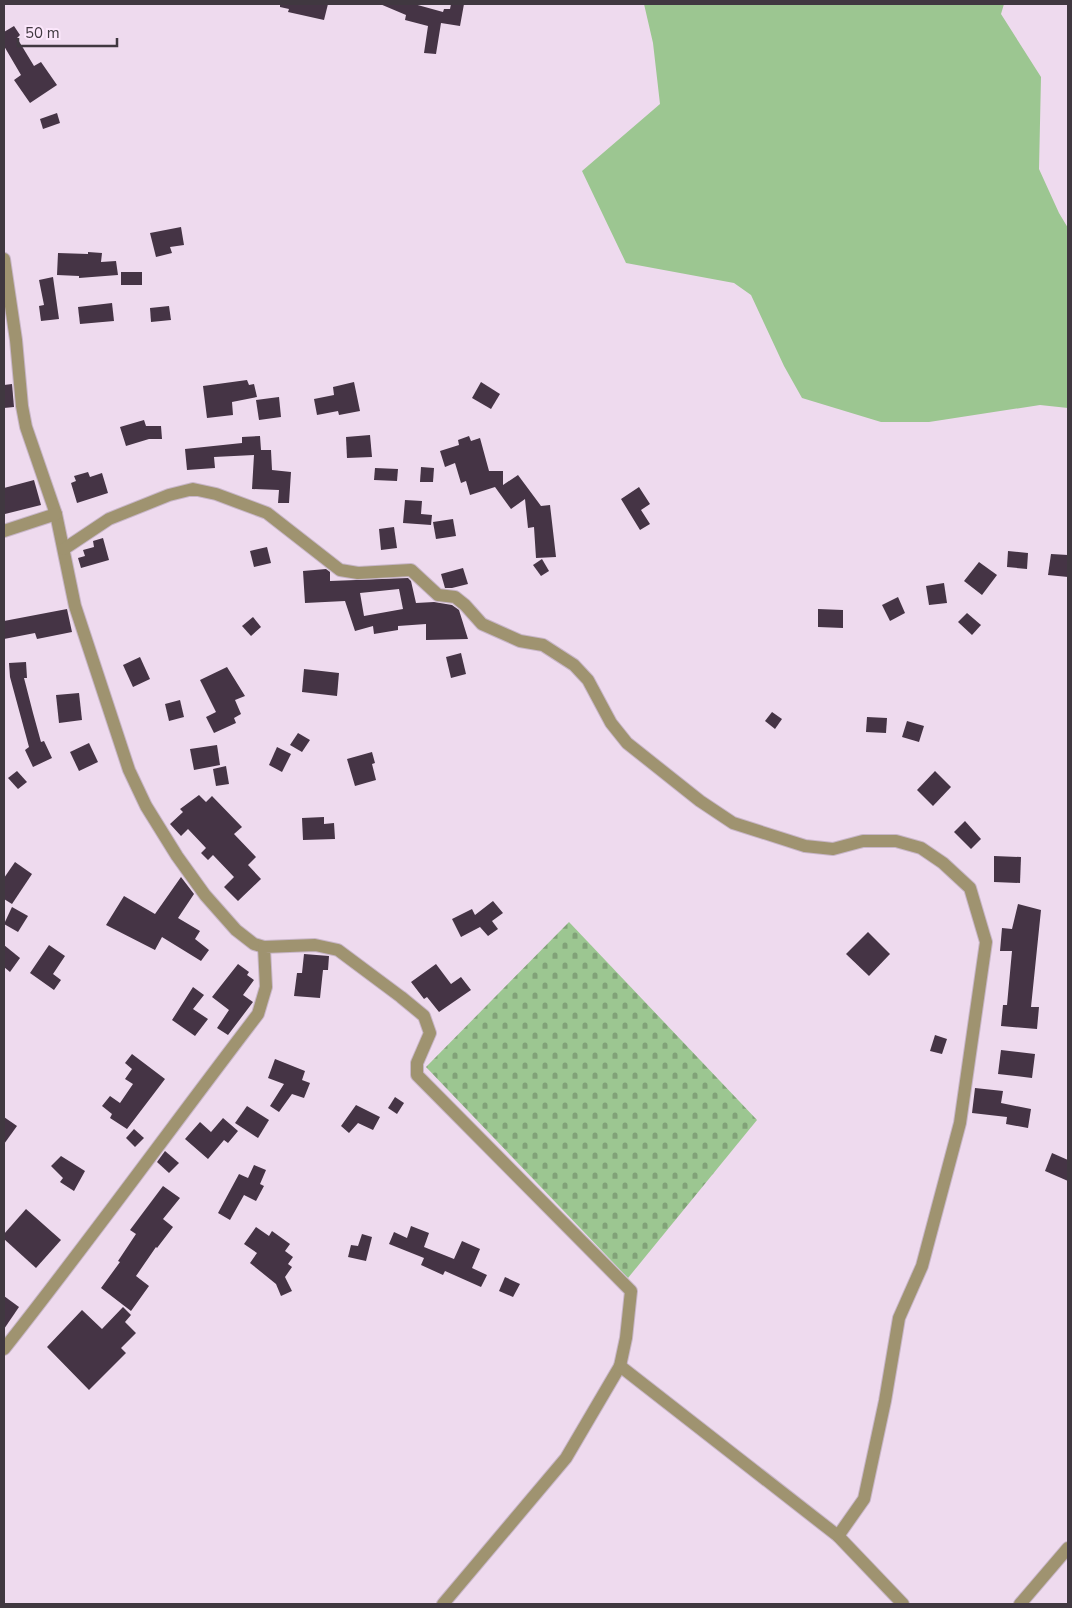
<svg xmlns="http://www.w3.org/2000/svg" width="1072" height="1608" viewBox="0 0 1072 1608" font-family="'Nunito Sans',sans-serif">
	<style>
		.grass { fill: #9cc691 }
		.cemetery { fill: url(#cemetery-stones) }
		.building { fill: #453445; fill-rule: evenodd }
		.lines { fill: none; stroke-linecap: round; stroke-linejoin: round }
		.minor-casing { stroke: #c8b6c8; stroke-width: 14 }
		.minor { stroke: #9f9370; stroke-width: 12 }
	</style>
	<defs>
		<pattern id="cemetery-stones" width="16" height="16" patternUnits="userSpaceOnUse" patternTransform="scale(1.25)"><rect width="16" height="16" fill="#9cc691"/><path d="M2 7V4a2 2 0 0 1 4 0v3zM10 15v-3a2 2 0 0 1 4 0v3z" fill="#81a278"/></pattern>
	</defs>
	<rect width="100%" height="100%" fill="#eedaee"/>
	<polygon class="grass" points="644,4 1004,4 1001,14 1041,77 1039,169 1059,213 1068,228 1068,408 1040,405 929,422 881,422 802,398 784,366 751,295 734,283 626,263 582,171 660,104 653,43"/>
	<polygon class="cemetery" points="569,922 757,1120 628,1278 426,1067"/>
	<g class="building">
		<polygon points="280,4 328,4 324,20 288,12 289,9 280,7"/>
		<polygon points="380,4 414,4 443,12 444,9 450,9 451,4 464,4 460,26 441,23 436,54 424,53 428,26 405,20 406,15"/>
		<polygon points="14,26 20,35 17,38 34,66 41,62 57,85 30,103 14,80 21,75 4,46 4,32"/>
		<polygon points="57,113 60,123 43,129 40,119"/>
		<polygon points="181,227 184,245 170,247 172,253 156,257 150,233"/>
		<polygon points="88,252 102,253 101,262 116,261 118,275 79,278 79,276 57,275 58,253 88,254"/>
		<rect x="121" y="272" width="21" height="13"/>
		<polygon points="53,277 59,319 41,321 39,306 44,305 39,280"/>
		<polygon points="112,303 114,321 80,324 78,307"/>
		<polygon points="169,306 171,320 151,322 150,308"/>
		<polygon points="247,380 249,385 254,384 257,397 232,402 233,415 207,418 203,386"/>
		<polygon points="354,382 360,411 339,415 338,411 317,415 314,399 334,395 333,387"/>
		<polygon points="481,382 500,394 491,409 472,398"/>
		<polygon points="12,384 14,407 4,408 4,385"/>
		<polygon points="279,397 281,417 259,420 256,400"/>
		<polygon points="144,420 146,426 161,426 162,439 149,439 126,446 120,427"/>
		<polygon points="370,435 372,457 347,458 346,437"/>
		<polygon points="260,436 261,450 271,450 272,470 291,472 289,503 278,503 279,490 252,489 254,455 214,457 215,468 187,470 185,449 242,443 242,437"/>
		<polygon points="469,436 471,441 480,438 489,471 503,471 503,485 518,475 541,506 550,505 556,557 536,558 534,527 528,528 525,499 511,509 495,487 470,495 466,481 461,483 455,463 445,467 440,451 459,445 458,440"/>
		<polygon points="421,467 434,468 433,482 420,482"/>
		<polygon points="375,468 398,469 397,481 374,480"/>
		<polygon points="88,472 90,477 102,473 108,493 77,503 71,483 76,481 74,476"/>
		<polygon points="34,480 41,505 5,514 4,488"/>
		<polygon points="639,487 650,504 641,510 650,524 640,530 621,499"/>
		<polygon points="405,500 422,501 421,514 432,515 431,525 403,523"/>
		<polygon points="453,519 456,536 436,539 433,522"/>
		<polygon points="394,527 397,548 381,550 379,529"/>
		<polygon points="103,538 109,560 81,568 78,558 85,556 83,550 94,547 93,541"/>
		<polygon points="267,547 271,563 254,567 250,551"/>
		<polygon points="1008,551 1028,553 1027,569 1007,567"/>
		<polygon points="1051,554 1068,555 1068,577 1048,575"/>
		<polygon points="542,559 549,571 541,576 533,565"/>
		<polygon points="979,562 997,575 982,595 964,581"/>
		<polygon points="463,568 468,584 452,588 445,588 441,574"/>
		<path d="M326 569 330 572V581L408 578 411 581 416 603 434 602 452 605 459 610 468 639 426 640V624L398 626V630L374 634 373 626 355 631 345 601 305 603 303 571ZM399 589 403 609 364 616 360 593Z"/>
		<polygon points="944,583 947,603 929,605 926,586"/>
		<polygon points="898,597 905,613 890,621 882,605"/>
		<polygon points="67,609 72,632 37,639 35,633 4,639 4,621"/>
		<polygon points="818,609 843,610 843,628 818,627"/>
		<polygon points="967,613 981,625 972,635 958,622"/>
		<polygon points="253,617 261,627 251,636 242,626"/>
		<polygon points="461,653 466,674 451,678 446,657"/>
		<polygon points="140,657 150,679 133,687 123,665"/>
		<polygon points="26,662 27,678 24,678 33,713 41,742 44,741 52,758 33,767 25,750 29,747 10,677 9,663"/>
		<polygon points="227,667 245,696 235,700 241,714 234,718 236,723 214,733 206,717 216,712 200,680"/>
		<polygon points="304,669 339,673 337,696 302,692"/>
		<polygon points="79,693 82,720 59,723 56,695"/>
		<polygon points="180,700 184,717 169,721 165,704"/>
		<polygon points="772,712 782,719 775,729 765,721"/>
		<polygon points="867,717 887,718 886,733 866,732"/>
		<polygon points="907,721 924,726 919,742 902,737"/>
		<polygon points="298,733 310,740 302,752 290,745"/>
		<polygon points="89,743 98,762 79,771 70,752"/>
		<polygon points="217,745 220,765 194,770 190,749"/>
		<polygon points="277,747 291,754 282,772 269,765"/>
		<polygon points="372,752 375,763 372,764 376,780 355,786 347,759"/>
		<polygon points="226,766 229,784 216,786 213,769"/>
		<polygon points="17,771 27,782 18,789 8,778"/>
		<polygon points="935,771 951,787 933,806 917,790"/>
		<polygon points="199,795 206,802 212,796 242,827 234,834 256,857 248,865 261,879 238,901 224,887 234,877 213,855 208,860 201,853 206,848 188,829 181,836 170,824 183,812 180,809"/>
		<polygon points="324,817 324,824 334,823 335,839 303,840 302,818"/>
		<polygon points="965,821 981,839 971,849 954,832"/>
		<polygon points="994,856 1021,857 1020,883 994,882"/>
		<polygon points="15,862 32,874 12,904 4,899 4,878"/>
		<polygon points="181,877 194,894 178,918 200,931 195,939 209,950 201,961 162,937 155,950 106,925 124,896 155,914"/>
		<polygon points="493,901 503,913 492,921 498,929 488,936 480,927 461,937 452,919 472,909 475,915"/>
		<polygon points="1018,904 1041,910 1031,1007 1039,1007 1037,1029 1001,1026 1003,1005 1007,1005 1012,951 1000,951 1002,928 1012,929"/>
		<polygon points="12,907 28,916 18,932 4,924"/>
		<polygon points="868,932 890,954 869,976 846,954"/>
		<polygon points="4,945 20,958 10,972 4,967"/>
		<polygon points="49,945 65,956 53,974 61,980 54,990 30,973"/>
		<polygon points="304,954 329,956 328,970 323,970 320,998 294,996 297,973 302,973"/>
		<polygon points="238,964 249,972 247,975 254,980 243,995 253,1002 228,1035 217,1028 229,1010 212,997"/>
		<polygon points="436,964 451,984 461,977 471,990 439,1012 427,997 424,999 411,982"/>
		<polygon points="193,987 204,995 193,1009 208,1019 195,1036 172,1020"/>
		<polygon points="935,1035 947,1039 942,1054 930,1051"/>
		<polygon points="1001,1050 1035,1054 1032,1078 998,1074"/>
		<polygon points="132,1054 165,1079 127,1129 110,1118 112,1114 102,1106 110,1096 120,1103 133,1084 125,1079 132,1069 125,1063"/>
		<polygon points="275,1059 305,1071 302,1080 310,1083 304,1098 292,1094 279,1112 270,1106 284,1084 268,1078"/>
		<polygon points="975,1088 1003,1091 1001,1103 1031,1109 1028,1128 1006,1124 1007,1117 972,1113"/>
		<polygon points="395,1097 404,1103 397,1114 388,1108"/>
		<polygon points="356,1105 380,1117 373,1130 358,1123 349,1133 341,1126"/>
		<polygon points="247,1106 269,1120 258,1138 235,1123"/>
		<polygon points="4,1117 17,1126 4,1144"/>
		<polygon points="223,1118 238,1131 228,1143 224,1140 208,1159 185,1139 200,1122 211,1132"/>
		<polygon points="134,1129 144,1138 135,1147 126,1138"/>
		<polygon points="165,1151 179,1163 169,1173 157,1162"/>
		<polygon points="1052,1153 1068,1160 1068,1181 1045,1171"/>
		<polygon points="61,1156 85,1171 74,1191 60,1182 63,1178 51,1166"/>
		<polygon points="254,1165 266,1170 260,1184 264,1186 256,1201 244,1195 230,1220 218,1213 239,1174 248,1178"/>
		<polygon points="163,1186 180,1198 163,1219 173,1227 157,1248 156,1247 136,1276 149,1286 131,1311 101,1288 120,1262 118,1261 136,1234 130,1230"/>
		<polygon points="26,1209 61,1240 36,1268 4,1239 4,1234"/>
		<polygon points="411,1226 429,1233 424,1247 454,1259 462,1241 480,1249 472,1268 487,1275 481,1287 445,1271 443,1275 421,1265 424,1258 389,1244 394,1232 407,1238"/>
		<polygon points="256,1227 269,1236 272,1231 290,1244 285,1251 293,1257 288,1264 292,1267 285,1277 292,1291 281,1296 276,1284 250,1263 257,1253 244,1244"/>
		<polygon points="362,1234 372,1237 366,1261 348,1257 351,1245 358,1246"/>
		<polygon points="505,1277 520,1284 513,1297 499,1291"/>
		<polygon points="4,1296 19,1307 4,1329"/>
		<polygon points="123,1307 131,1315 125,1322 136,1333 121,1348 126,1353 89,1390 47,1347 82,1310 102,1329"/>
	</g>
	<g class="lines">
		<defs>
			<g id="minor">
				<polyline points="4,259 16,340 22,406 26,427 56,514 75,606 129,770 146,806 177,856 205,895 236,930 254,944 264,947"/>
				<polyline points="4,531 56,514"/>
				<polyline points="64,549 109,519 169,495 193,489 216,494 267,513 340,570 358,573 411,570 438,595 455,597 465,605 482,624 520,641 543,645 574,665 588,680 611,723 627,743 700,801 733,823 805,846 833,849 863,841 896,841 921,848 943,863 970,888 986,942 960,1123 922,1266 899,1318 885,1401 864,1499 838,1536"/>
				<path d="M4 1349C91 1239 173 1125 258 1014L266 987 264 947 315 945 338 950 401 997 424 1016 430 1033 417 1063V1075L631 1291 626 1338 620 1366 566 1458 443 1604"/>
				<polyline points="620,1366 838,1536 903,1604"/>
				<polyline points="1020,1604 1068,1548"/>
			</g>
		</defs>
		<use href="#minor" class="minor-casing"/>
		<use href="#minor" class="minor"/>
	</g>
	<rect width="1072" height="1608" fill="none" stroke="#403840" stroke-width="10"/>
	<path d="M18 38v8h99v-8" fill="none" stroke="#403840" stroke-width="2.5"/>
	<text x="25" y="38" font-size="15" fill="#403840" stroke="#fce7fc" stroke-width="4" paint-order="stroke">50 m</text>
</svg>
